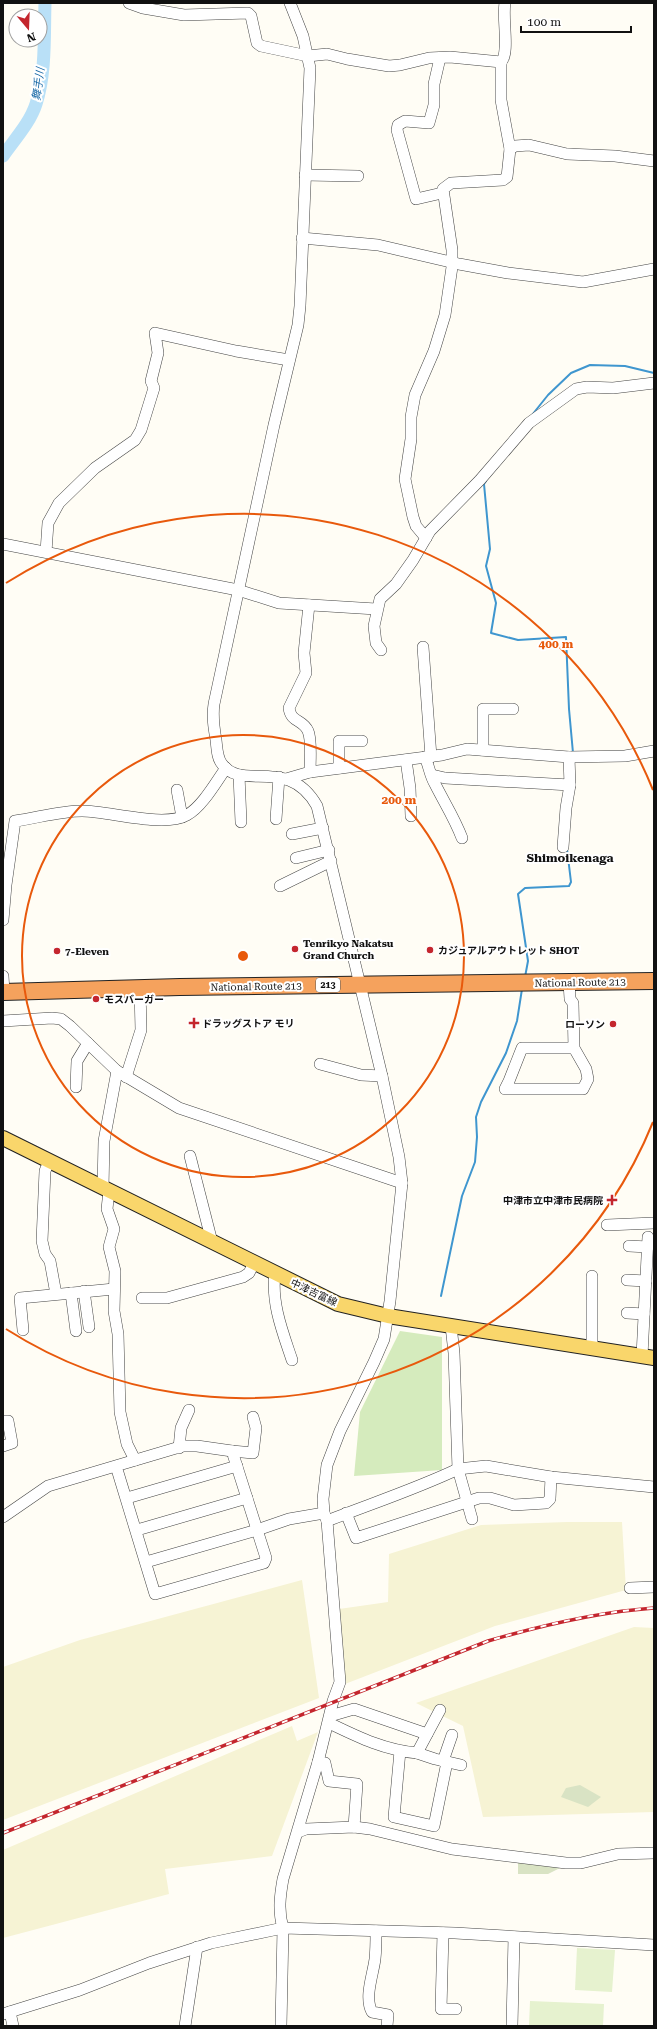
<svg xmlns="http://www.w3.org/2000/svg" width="657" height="2029" viewBox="0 0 657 2029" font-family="'Roboto Serif','Noto Sans JP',serif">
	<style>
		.farmland { fill: #f6f3d4 }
		.green { fill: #d5ebbd }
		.cemetery { fill: #d9e3c4 }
		.pitch { fill: #e6f2cf }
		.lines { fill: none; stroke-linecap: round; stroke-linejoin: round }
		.stream { stroke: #3f96cf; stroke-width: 2 }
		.river { stroke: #b9e0f7; stroke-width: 13 }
		.minor-casing { stroke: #444; stroke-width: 12 }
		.major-casing { stroke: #222; stroke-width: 16 }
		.highway-casing { stroke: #222; stroke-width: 18 }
		.minor { stroke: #fff; stroke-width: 11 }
		.major { stroke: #f9d66b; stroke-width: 14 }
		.highway { stroke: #f5a25d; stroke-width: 16 }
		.rail-casing { stroke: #c4262e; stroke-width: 3.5 }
		.rail { stroke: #fff; stroke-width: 2; stroke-dasharray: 6; stroke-linecap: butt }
		.ring { fill: none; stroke: #e8590c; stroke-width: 2 }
		.poi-dot { fill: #c4262e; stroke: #fff; stroke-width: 1.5 }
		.labels { text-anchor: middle; stroke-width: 4; stroke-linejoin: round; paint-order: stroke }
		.shield { fill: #fff; stroke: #585858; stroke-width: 1 }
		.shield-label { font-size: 9px; font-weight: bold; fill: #111 }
		.poi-label { font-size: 10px; font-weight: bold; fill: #111; stroke: #fff; text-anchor: start }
		.street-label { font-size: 10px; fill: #111; stroke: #fff }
		.water-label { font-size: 11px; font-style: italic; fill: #1768a6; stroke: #fff }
		.quarter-label { font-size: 12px; font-weight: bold; fill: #111; stroke: #fff }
		.centre { fill: #e8590c; stroke: #fff; stroke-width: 2 }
		.ring-label { font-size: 12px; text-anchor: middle; font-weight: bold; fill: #e8590c; stroke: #fff; stroke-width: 4; stroke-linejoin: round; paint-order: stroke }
	</style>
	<rect width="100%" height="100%" fill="#fffdf5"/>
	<g class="farmland">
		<polygon points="567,1522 622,1522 626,1590 495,1626 345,1684 339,1609 388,1602 389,1554 481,1525"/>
		<polygon points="302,1580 319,1698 3,1820 3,1667 80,1640"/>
		<polygon points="634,1627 654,1628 654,1812 483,1817 463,1726 416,1703"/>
		<polygon points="292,1726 297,1741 318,1732 272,1856 165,1869 169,1894 3,1938 3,1850"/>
	</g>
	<polygon class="green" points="400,1331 442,1337 442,1470 354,1476 360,1412"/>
	<g class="cemetery">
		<polygon points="580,1785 601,1797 588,1807 561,1797 566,1788"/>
		<polygon points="518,1861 561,1865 560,1868 548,1874 518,1874"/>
	</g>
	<g class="pitch">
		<polygon points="577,1948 615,1950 612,1992 575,1990"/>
		<polygon points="530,2001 604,2004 603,2026 529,2026"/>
	</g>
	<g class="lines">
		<g class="stream">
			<polyline points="532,415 548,395 571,373 590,365 625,366 654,373"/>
			<polyline points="486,481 484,484 490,549 486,566 496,603 491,633 518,640 566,637 569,709 573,753"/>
			<polyline points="525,977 528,961 518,894 525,888 569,886 571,882 567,849"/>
			<polyline points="441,1296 462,1196 475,1162 477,1137 476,1117 481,1102 506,1053 517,1021 522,989"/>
		</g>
		<path class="river" d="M3 156C14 140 30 123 36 104 46 73 44 36 45 3"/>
		<defs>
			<g id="minor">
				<path d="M129 3 143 8 184 15 248 13 251 16 257 43 261 46 308 56 327 54 347 59 389 66 400 65 429 58 450 57 501 62C510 53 502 19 505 3"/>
				<polyline points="440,58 434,84 434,105 429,123 405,121 398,125 397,130 416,199 442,193"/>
				<polyline points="510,149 515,146 529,145 567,154 615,156 654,161"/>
				<polyline points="305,175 358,176"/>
				<polyline points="302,238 378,245 459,264 508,273 583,282 654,269"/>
				<polyline points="426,538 416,526 413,517 405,479 411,439 411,417 415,395 434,351 445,315 452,267 452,250 443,189 451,183 503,180 507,177 510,149 501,100 501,62"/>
				<polyline points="3,544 238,590 279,603 376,609"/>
				<polyline points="46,552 48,523 59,503 95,468 135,440 141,430 154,388 151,381 158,353 155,333 236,351 289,360"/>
				<path d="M309 605 304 653 306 673 289 708C291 723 303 719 308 731 312 739 310 762 310 772"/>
				<polyline points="423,647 431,757"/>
				<polyline points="381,650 376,643 374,626 380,599 396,584 413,560 430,531 480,480 529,423 576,389 587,387 613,388 654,383"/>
				<polyline points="483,750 483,709 513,709"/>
				<path d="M425 757C429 766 430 776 435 784 444 802 455 819 462 838"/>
				<polyline points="406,760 410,788 411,816"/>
				<polyline points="339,768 339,741 362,741"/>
				<polyline points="239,775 241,822"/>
				<polyline points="432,775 445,778 570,785 569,757"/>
				<polyline points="286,779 310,772 442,755 467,749 569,757 625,756 654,751"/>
				<polyline points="177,790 182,817"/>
				<polyline points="276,819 279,777"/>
				<polyline points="292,834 323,828"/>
				<polyline points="563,847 566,808 570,785"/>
				<polyline points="296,858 329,850"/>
				<polyline points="280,886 331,861"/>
				<path d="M3 920 6 885 15 821C37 818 60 811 82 811 109 811 164 828 187 815 202 807 216 782 226 768"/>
				<polyline points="3,976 4,992"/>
				<polyline points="569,982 570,999 573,1003 574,1048 586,1069 588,1079 583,1089 505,1089 509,1081 522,1048 574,1048"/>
				<polyline points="3,1021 52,1018 61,1019 70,1026 117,1071 179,1108 402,1183"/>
				<polyline points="320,1064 361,1075 382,1076"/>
				<polyline points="126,1077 141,1030 140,988"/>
				<polyline points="76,1087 77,1061 88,1043"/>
				<polyline points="190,1156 212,1242"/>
				<polyline points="49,1161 45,1171 42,1241 45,1254 50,1261 56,1294"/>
				<polyline points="103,1188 104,1141 117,1071"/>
				<polyline points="109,1191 107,1209 114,1229 109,1247 115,1271 114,1311 118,1334 120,1412 127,1444 135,1460"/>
				<polyline points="607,1225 654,1223"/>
				<polyline points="629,1246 648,1247"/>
				<path d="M275 1274C271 1303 283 1333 292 1360"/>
				<polyline points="627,1280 646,1281"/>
				<polyline points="84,1291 89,1327"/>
				<polyline points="71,1293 76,1331"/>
				<polyline points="142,1298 167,1298 243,1277 249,1273 254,1263"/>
				<polyline points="627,1313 644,1314"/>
				<polyline points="451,1326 454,1353 458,1469 486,1466 551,1477 654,1487"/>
				<polyline points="23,1330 20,1298 114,1289"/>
				<polyline points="592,1348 592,1276"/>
				<polyline points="642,1356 648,1237"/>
				<polyline points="3,1421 8,1421 12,1443 3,1446"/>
				<polyline points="179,1448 181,1428 189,1410"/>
				<polyline points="232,1451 253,1453 256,1428 253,1417"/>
				<polyline points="127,1498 237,1466"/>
				<polyline points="346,1513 356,1538 479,1498 490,1498 514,1505 546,1503 550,1499 551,1477"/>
				<polyline points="3,1517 48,1486 183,1446 197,1446 232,1451 266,1558 264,1563 155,1594 116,1466"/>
				<path d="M327 1521C370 1504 416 1489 458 1469L472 1519"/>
				<polyline points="137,1530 247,1498"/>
				<polyline points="146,1562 257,1530 289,1519 324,1513"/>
				<polyline points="630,1588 654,1587"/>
				<polyline points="330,1716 354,1709 427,1734"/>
				<path d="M329 1723C358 1737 384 1750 417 1753L440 1710"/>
				<polyline points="400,1751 394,1817 434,1826 447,1762"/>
				<polyline points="417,1753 435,1759 461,1765"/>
				<polyline points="443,1761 452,1735"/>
				<polyline points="318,1762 325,1763 329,1781 357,1784 354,1827"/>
				<polyline points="298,1832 306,1829 354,1827 370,1829 452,1849 566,1863 581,1863 618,1854 654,1853"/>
				<path d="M376 1931C376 1940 376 1950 375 1959 373 1975 364 1997 372 2012L388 2015 387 2026"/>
				<polyline points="443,1933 441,2009 456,2009"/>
				<polyline points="10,2012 13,2026"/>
				<polyline points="3,2014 80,1990 149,1963 211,1943 283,1928 455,1933 654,1945"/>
				<polyline points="185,2026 197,1947"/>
				<path d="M281 2026 283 1928C278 1911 280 1896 283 1879L318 1762 333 1701 340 1682 327 1521 324 1513 323 1499 327 1465 340 1431 374 1362 384 1339 390 1301 402 1183 399 1157 382 1076 317 806C288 755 242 792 222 764 217 758 217 748 216 740 214 728 212 717 214 704L274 425 298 325 300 306 310 68 303 36 290 3"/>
				<polyline points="512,2026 514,1937"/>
			</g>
			<polyline id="major" points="3,1138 338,1304 388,1316 654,1358"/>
			<polyline id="highway" points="3,992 180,987 654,981"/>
		</defs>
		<use href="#minor" class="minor-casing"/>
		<use href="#major" class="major-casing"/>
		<use href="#highway" class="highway-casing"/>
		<use href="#minor" class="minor"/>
		<use href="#major" class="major"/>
		<use href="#highway" class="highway"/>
		<defs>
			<path id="rail" d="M3 1833 488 1641C543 1625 597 1612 654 1608"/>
		</defs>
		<use href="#rail" class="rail-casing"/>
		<use href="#rail" class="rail"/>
	</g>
	<g class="ring">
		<circle cx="243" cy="956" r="221"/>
		<path d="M653 1122A442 442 0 0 1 6 1329M6 583A442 442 0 0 1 653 790"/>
	</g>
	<g class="poi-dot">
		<circle cx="295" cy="949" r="4"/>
		<circle cx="430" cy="950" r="4"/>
		<circle cx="57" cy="951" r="4"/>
		<circle cx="96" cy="999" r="4"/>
		<path d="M192 1017h4v4h4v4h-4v4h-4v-4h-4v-4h4z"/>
		<circle cx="613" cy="1024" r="4"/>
		<path d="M610 1194h4v4h4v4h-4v4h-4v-4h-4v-4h4z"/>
	</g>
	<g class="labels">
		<rect class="shield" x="316" y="978" width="24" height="14" rx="3"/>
		<g class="shield-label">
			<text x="328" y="988">213</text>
		</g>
		<g class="poi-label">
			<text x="303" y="947">Tenrikyo Nakatsu<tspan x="303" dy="12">Grand Church</tspan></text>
			<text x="438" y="954">カジュアルアウトレット SHOT</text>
			<text x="65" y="955">7-Eleven</text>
			<text x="104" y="1003">モスバーガー</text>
			<text x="202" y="1027">ドラッグストア モリ</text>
			<text x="605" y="1028" text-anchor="end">ローソン</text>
			<text x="603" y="1204" text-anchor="end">中津市立中津市民病院</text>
		</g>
		<g class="street-label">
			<text transform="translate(580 982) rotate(-1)" y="4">National Route 213</text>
			<text transform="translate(256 986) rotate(-1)" y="4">National Route 213</text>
			<text transform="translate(314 1292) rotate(25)" y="4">中津吉富線</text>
		</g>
		<g class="water-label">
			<text transform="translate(38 84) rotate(-82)" y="4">舞手川</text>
		</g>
		<g class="quarter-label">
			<text x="570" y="862">Shimoikenaga</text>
		</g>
	</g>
	<circle cx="243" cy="956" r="6" class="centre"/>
	<g class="ring-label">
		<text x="556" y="648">400 m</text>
		<text x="399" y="804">200 m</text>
	</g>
	<rect width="657" height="2029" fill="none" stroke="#111111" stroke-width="8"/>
	<g transform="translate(28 28) rotate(161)"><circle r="19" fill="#ffffff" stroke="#a0a0a0"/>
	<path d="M0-3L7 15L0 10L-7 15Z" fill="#c4262e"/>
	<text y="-6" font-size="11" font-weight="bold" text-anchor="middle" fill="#111111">N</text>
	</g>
	<path d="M521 26v6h110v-6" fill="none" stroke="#111111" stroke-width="2"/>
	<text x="527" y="26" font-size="12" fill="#111111" stroke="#ffffff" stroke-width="3" paint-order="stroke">100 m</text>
</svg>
